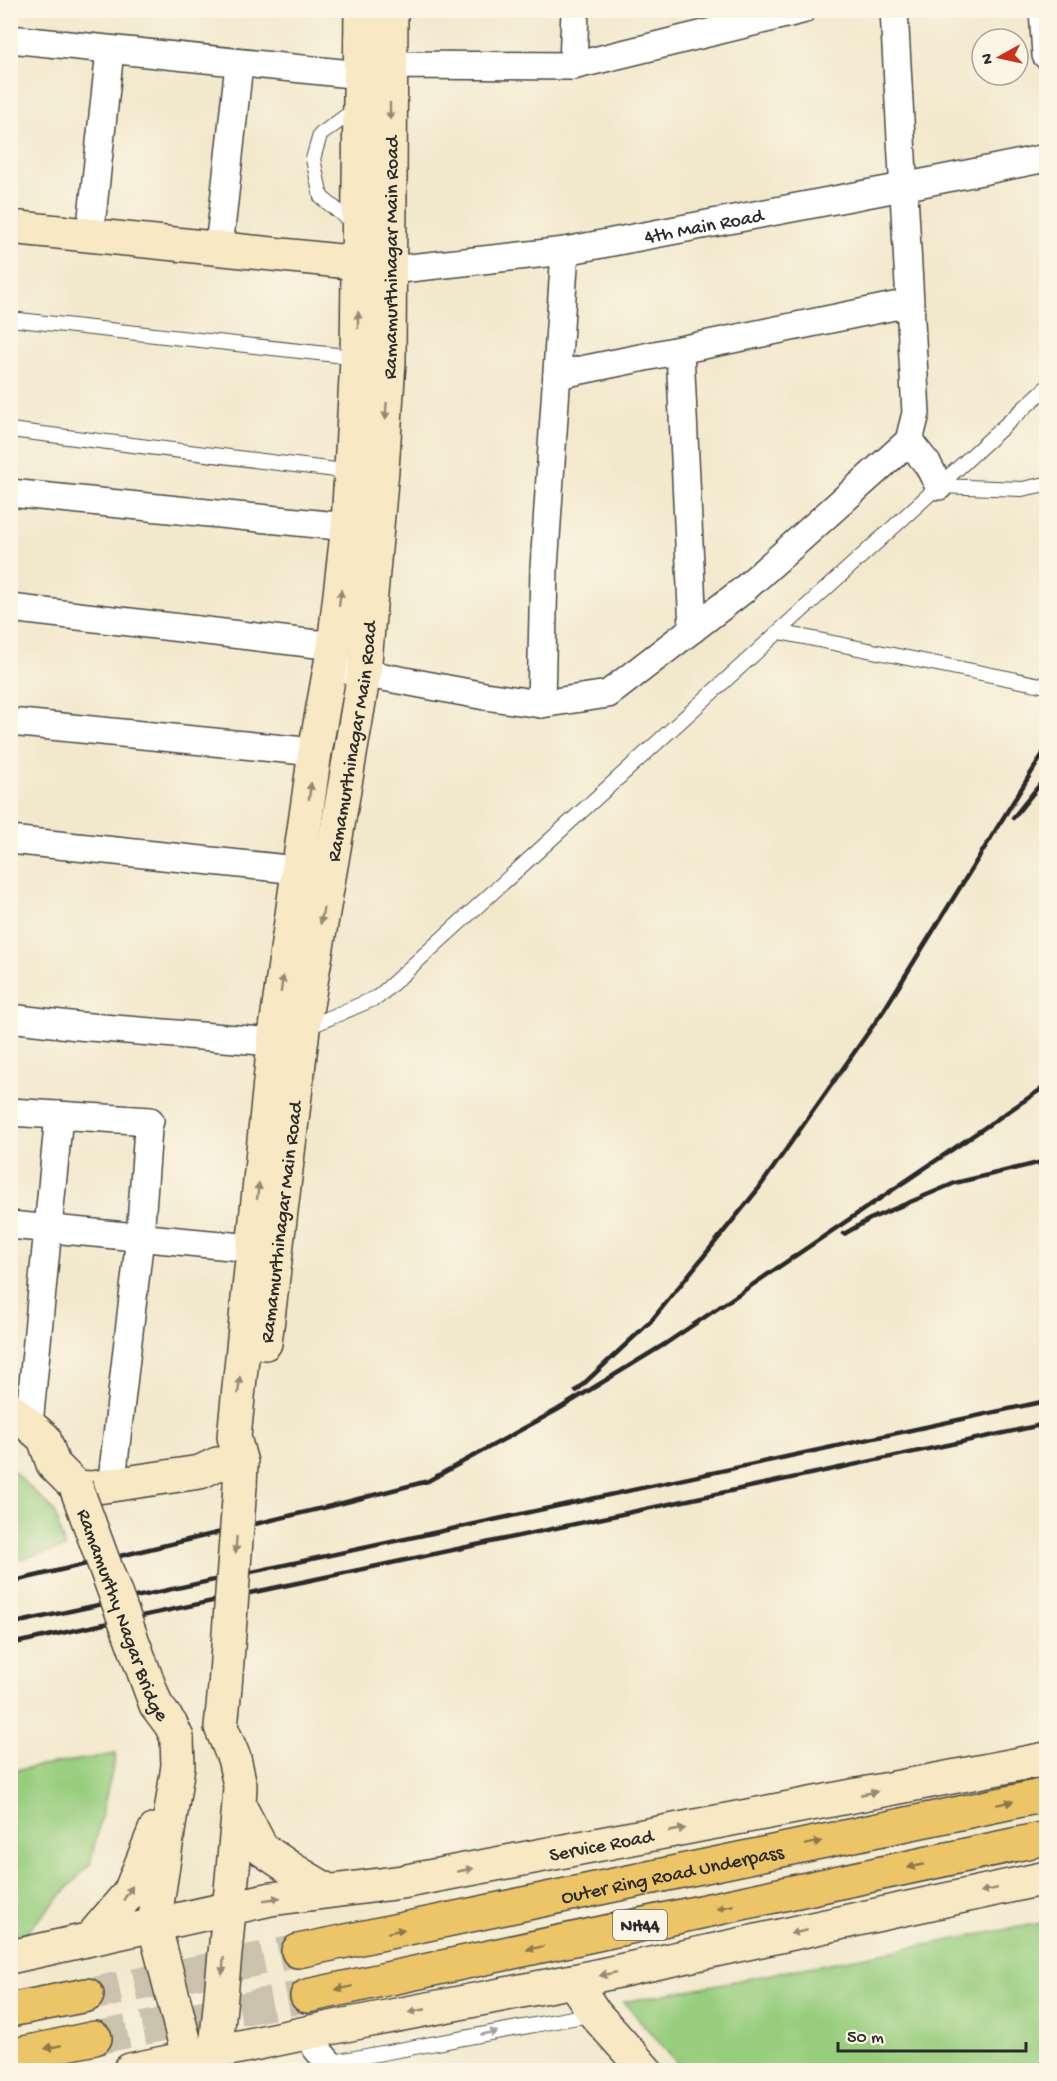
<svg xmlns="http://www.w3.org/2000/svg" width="1057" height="2081" viewBox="0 0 1057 2081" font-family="'Gochi Hand',sans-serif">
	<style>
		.green { fill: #98cd7e; stroke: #627c54; stroke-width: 1.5 }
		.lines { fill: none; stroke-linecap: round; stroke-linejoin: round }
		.highway-tunnel { stroke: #cac2ac; stroke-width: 33; stroke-dasharray: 33 16; stroke-linecap: butt }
		.lane-casing { stroke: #494743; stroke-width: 16 }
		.street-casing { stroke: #494743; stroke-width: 30 }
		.secondary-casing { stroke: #494743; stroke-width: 36 }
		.highway-casing { stroke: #494743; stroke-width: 36 }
		.lane { stroke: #fff; stroke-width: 14 }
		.street { stroke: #fff; stroke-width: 27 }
		.secondary { stroke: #f8e8c3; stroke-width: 33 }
		.highway { stroke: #edc569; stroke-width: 33 }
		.rail { stroke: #2b2b2b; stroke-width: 4.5 }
		.secondary-bridge-casing { stroke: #494743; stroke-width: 36; stroke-linecap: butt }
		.secondary-bridge { stroke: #f8e8c3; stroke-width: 33 }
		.oneway { fill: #928a77 }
		.oneway2 { fill: #8c784a }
		.oneway3 { fill: #a0a0a0 }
		.labels { text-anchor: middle; stroke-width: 4.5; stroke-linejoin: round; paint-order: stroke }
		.shield { fill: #fcf5e5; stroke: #6a6863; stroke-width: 1.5 }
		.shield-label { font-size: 18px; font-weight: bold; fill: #2b2b2b }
		.street-label { font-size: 20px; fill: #2b2b2b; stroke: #fcf5e5 }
	</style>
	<rect width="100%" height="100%" fill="#fcf5e5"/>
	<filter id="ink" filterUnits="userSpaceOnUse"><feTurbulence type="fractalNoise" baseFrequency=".0167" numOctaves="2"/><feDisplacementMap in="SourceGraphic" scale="12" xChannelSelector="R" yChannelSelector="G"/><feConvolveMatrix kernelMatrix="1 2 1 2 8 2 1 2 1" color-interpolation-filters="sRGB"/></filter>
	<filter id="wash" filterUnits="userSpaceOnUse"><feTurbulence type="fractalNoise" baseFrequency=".008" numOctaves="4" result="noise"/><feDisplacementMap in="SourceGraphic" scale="24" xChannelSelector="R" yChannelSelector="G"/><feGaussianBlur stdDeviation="1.35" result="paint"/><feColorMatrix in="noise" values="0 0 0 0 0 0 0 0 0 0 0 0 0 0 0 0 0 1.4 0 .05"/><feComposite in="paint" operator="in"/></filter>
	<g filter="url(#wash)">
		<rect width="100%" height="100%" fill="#f2e8cc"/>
		<g class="green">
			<polygon points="10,1468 54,1511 65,1548 11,1561"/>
			<polygon points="116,1754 90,1864 28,1931 11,1935 11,1771"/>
			<polygon points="1046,1922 1046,2070 683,2070 624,2002"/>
		</g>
	</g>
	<g filter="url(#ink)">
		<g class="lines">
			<g class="highway-tunnel">
				<polyline points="87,1995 298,1951"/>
				<polyline points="95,2038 307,1996"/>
			</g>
			<defs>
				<g id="lane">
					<polyline points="355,225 321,197 313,159 320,135 357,108"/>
					<polyline points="10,319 336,355 357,359"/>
					<polyline points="10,430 352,472"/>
					<polyline points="939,486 1022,489 1046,484"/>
					<polyline points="779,632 1046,686"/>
					<polyline points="304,1029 378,997 1046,388"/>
					<polyline points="328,2063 594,2014"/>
				</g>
				<g id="street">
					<polyline points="1043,10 1046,55"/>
					<polyline points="10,39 361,75 390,65 573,66 802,10"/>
					<polyline points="573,66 575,10"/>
					<polyline points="90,235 110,51"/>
					<polyline points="219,248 239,64"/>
					<path id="s1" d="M391 270 565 251 903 187 1046 158"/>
					<polyline points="680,351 693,629"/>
					<polyline points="557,375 909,303"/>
					<polyline points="909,441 928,465 939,486"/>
					<polyline points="10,493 367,529"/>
					<polyline points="10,608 334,646"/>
					<polyline points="346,670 485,696 541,704 608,694 742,591 909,441 916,413 894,10"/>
					<polyline points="541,704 544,568 565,251"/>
					<polyline points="10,722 315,752"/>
					<polyline points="10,840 317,872"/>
					<polyline points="10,1018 78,1026 274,1042"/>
					<polyline points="10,1112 150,1121"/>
					<polyline points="10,1225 252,1248"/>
					<polyline points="29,1424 59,1115"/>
					<polyline points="113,1471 140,1237 148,1129"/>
					<polyline points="313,2032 316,2048 335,2070"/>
				</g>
				<g id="secondary">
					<polyline points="10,227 359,263 378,267"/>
					<path id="s2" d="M265 1343 303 1029 364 673 382 470 389 361 391 10"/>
					<polyline points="10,1409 44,1438 53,1464 76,1487 91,1488 200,1472 217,1464 241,1463"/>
					<polyline points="240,1486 241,1463 234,1437 274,1042 315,752 334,646 348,525 357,359 361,10"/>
					<polyline points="177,1738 178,1766 154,1924 189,2059 189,2070"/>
					<polyline points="239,1805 262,1849 293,1870 328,1891"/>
					<polyline points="91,1938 130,1892 155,1830"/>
					<path id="s3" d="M10 1957 271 1899 402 1882 1046 1759"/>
					<polyline points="573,1981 595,2014 645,2070"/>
					<polyline points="130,2070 335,2027 573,1981 1046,1878"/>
					<polyline points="214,2070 239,1805 240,1785 234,1758 221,1727 225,1687"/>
				</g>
				<g id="highway">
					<path id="s4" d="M298 1951 1046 1795"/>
					<polyline points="307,1996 1046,1838"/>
					<polyline points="10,2010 87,1995"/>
					<polyline points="10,2056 95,2038"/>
				</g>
			</defs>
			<use href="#lane" class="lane-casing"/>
			<use href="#street" class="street-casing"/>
			<use href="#secondary" class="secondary-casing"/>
			<use href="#highway" class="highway-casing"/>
			<use href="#lane" class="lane"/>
			<use href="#street" class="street"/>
			<use href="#secondary" class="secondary"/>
			<use href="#highway" class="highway"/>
			<g class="rail">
				<polyline points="1013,818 1046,777"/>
				<polyline points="844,1234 870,1219 955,1183 1046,1161"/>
				<polyline points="576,1391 652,1320 759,1188 884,1010 1046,749"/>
				<polyline points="10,1582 327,1507 428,1481 557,1410 665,1344 1046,1086"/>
				<polyline points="10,1624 1046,1401"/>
				<polyline points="10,1644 1046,1424"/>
			</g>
			<defs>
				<g id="secondary-bridge">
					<path id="s5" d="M76 1487 156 1705 171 1725 177 1738"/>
					<polyline points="225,1687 240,1486"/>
				</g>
			</defs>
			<use href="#secondary-bridge" class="secondary-bridge-casing"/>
			<use href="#secondary-bridge" class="secondary-bridge"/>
		</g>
		<defs><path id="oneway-solid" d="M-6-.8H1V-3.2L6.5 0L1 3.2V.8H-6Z" transform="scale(1.5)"/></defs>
		<g class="oneway">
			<use href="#oneway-solid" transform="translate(390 111) rotate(90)"/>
			<use href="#oneway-solid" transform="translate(358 320) rotate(-89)"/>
			<use href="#oneway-solid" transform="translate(386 411) rotate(94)"/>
			<use href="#oneway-solid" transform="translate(340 598) rotate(-83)"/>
			<use href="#oneway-solid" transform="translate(310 791) rotate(-82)"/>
			<use href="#oneway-solid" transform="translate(322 916) rotate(100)"/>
			<use href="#oneway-solid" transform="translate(282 984) rotate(-82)"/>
			<use href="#oneway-solid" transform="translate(258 1191) rotate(-84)"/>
			<use href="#oneway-solid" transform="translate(239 1385) rotate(-84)"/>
			<use href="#oneway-solid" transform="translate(236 1545) rotate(94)"/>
			<use href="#oneway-solid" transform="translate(869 1793) rotate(-11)"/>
			<use href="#oneway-solid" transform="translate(677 1830) rotate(-11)"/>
			<use href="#oneway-solid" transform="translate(465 1870) rotate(-11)"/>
			<use href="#oneway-solid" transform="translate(989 1890) rotate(168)"/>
			<use href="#oneway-solid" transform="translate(128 1893) rotate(-58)"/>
			<use href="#oneway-solid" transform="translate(272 1899) rotate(-9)"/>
			<use href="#oneway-solid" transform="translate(799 1932) rotate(168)"/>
			<use href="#oneway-solid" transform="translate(223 1966) rotate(95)"/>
			<use href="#oneway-solid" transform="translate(608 1974) rotate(168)"/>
			<use href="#oneway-solid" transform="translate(417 2011) rotate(169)"/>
		</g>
		<g class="oneway2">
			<use href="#oneway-solid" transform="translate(1005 1803) rotate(-12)"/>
			<use href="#oneway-solid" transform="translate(813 1843) rotate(-12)"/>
			<use href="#oneway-solid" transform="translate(916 1866) rotate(168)"/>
			<use href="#oneway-solid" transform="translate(725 1907) rotate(168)"/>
			<use href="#oneway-solid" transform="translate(396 1931) rotate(-12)"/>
			<use href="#oneway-solid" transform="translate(535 1948) rotate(168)"/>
			<use href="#oneway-solid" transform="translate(344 1988) rotate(168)"/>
			<use href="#oneway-solid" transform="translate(53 2047) rotate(168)"/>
		</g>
		<use class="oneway3" href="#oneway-solid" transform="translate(489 2033) rotate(-10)"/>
	</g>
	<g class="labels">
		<rect class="shield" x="613" y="1910" width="54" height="30" rx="4.5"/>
		<g class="shield-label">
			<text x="640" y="1931">NH44</text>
		</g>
		<g class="street-label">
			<text dy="7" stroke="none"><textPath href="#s1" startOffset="316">4th Main Road</textPath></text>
			<text dy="7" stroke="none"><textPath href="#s2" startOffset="1094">Ramamurthinagar Main Road</textPath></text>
			<text dy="7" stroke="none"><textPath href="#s2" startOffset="608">Ramamurthinagar Main Road</textPath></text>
			<text dy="7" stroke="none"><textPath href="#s2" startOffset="122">Ramamurthinagar Main Road</textPath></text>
			<text dy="7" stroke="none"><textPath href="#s5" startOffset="136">Ramamurthy Nagar Bridge</textPath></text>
			<text dy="7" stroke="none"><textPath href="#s3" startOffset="602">Service Road</textPath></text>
			<text dy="7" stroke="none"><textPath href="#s4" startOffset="382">Outer Ring Road Underpass</textPath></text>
		</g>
	</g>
	<rect width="1057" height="2081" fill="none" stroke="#fcf5e5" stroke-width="36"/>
	<g transform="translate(1000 57) rotate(262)"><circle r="28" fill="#fcf5e5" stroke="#a8a49b" stroke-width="1.5"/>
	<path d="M0-4.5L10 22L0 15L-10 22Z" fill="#c8321e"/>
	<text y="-9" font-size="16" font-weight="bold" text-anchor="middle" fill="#2b2b2b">N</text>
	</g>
	<path d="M838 2042v9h188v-9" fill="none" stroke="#2b2b2b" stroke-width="3"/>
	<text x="847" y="2042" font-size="18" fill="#2b2b2b" stroke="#fcf5e5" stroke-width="4.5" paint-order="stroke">50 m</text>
</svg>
